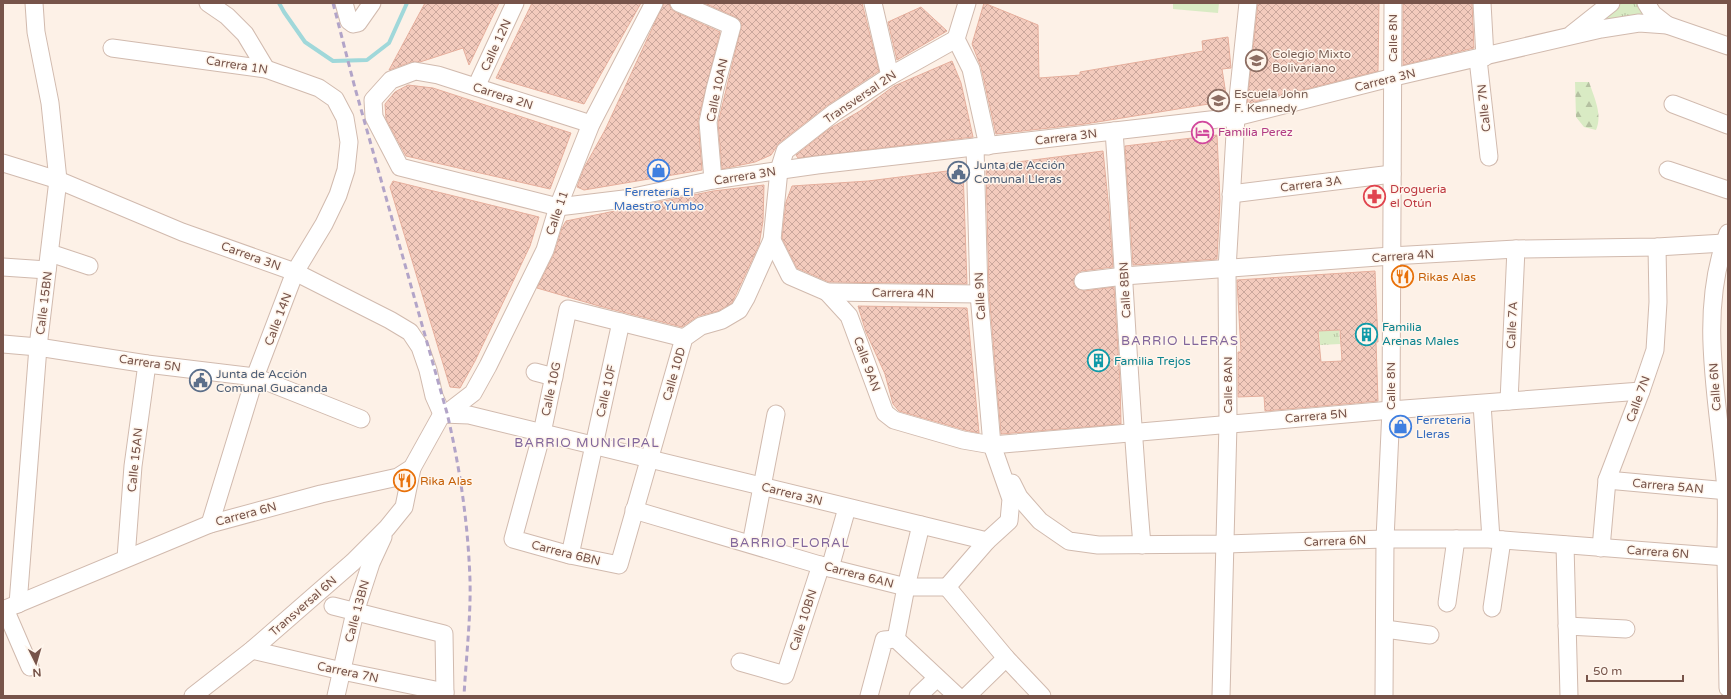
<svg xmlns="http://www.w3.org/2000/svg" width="1731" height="699" viewBox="0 0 1731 699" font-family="'Varela Round',sans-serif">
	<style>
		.grass { fill: url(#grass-tufts) }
		.forest { fill: url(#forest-firs) }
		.pitch { fill: #d9ebc4 }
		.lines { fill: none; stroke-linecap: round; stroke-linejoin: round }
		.stream { stroke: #a0d8da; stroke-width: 4 }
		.building { fill: url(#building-cross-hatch); stroke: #e6af9d; fill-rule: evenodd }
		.minor-casing { stroke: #d1baae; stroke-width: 19 }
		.minor { stroke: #fff; stroke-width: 17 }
		.rail { stroke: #b2a4c8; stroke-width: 3; stroke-dasharray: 6 4; stroke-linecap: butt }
		.labels { text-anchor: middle; stroke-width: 3; stroke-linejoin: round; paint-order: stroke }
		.street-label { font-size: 12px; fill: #77544a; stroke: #fff6ed }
		.education-label { font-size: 12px; fill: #785e54; stroke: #fff6ed; text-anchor: start }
		.hotel-label { font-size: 12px; fill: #b23c85; stroke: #fff6ed; text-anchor: start }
		.service-label { font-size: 12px; fill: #4e5e75; stroke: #fff6ed; text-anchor: start }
		.health-label { font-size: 12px; fill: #be3a42; stroke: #fff6ed; text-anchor: start }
		.shop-label { font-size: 12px; fill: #366cbe; stroke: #fff6ed }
		.food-label { font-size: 12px; fill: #c56008; stroke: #fff6ed; text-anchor: start }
		.culture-label { font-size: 12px; fill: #0d838f; stroke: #fff6ed; text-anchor: start }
		.neighbourhood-label { font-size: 13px; letter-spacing: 1px; fill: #82669b; stroke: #fff6ed }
	</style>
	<defs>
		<pattern id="grass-tufts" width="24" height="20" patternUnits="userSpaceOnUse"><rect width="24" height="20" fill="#d9ebc4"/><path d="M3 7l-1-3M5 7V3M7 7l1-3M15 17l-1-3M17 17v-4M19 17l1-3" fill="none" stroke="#b5c1a1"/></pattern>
		<pattern id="forest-firs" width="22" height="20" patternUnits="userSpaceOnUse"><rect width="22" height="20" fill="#d9ebc4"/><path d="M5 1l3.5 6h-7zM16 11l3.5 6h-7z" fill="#b5c1a1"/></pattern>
		<pattern id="building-cross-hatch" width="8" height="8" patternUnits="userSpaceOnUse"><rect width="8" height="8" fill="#f3cbbd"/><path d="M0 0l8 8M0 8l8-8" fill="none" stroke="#caa79c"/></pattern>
	</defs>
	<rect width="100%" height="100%" fill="#fdf1e7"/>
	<g class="grass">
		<polygon points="1621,3 1636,3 1644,16 1599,23"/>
		<polygon points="1339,330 1340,344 1320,345 1319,331"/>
	</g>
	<path class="forest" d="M1575 82H1589C1594 97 1603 115 1596 130L1584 127 1576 117Z"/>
	<polygon class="pitch" points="1173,3 1219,3 1218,13 1173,9"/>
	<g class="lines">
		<polyline class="stream" points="279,3 284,12 305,42 333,61 367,60 389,43 407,3"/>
	</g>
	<g class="building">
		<polygon points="425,3 499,3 469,65 463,48 420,62 411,62 389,70"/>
		<polygon points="532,3 641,3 584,104 496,78"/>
		<polygon points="664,3 669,3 671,9 675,12 720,32 698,120 702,170 584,190 577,187 584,168 605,130"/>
		<polygon points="704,3 862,3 879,71 829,104 779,143 771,155 755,162 722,169 718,123 742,24 736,17"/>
		<polygon points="984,3 1038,25 1039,78 1080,75 1080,72 1203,51 1202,41 1228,37 1231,68 1222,69 1227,101 1085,124 996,134 981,67 972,44"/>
		<polygon points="1258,3 1379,3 1378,71 1247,104"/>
		<polygon points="1403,3 1472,3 1474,48 1403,65"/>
		<polygon points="921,7 947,31 897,60 888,22"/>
		<polygon points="952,61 961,83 973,137 798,158 796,155 829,129 860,111 894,86"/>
		<polygon points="408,85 433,88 571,133 550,189 406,156 386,119 385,104 395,92"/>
		<polygon points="1217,135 1220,201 1217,259 1133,265 1125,146"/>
		<polygon points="1103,151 1109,210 1113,267 1081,271 1077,273 1073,282 1075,287 1084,291 1114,287 1120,382 1121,424 1001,434 989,293 986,166"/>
		<polygon points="963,169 967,284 829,282 797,268 782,238 786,202 792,186 868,181"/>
		<polygon points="393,181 539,217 530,246 475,361 460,388 450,387 390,187"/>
		<polygon points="764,185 763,221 759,245 732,303 718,311 698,316 682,327 599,306 537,288 554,254 562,228 566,221 713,191"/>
		<path d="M1375 271 1378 342H1376L1378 401 1265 411 1264 396 1238 397V352H1241L1237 280ZM1340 330 1342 361 1321 362 1318 331Z"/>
		<polygon points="858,306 967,308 979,433 965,430 899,411 893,404 885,374 866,332"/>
	</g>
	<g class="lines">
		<defs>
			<g id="minor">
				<polyline points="208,3 227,16 245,34 266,69"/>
				<polyline points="344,3 349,21 353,24 358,23 372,3"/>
				<polyline points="679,3 732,26 715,89 708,122 713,180"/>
				<polyline points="873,3 890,76"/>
				<polyline points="967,3 956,39 971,69 988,146"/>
				<polyline points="1482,3 1485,57"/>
				<polyline points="1646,3 1653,14 1667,25"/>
				<polyline points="1572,34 1611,3"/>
				<polyline points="112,48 266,69 319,88 335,99 345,118 349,142 346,170 338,195 324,224 295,272 255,377 210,524"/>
				<polyline points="1478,59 1489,157"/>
				<polyline points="476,87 515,3"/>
				<polyline points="1673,104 1728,125"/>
				<polyline points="591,124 438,75 415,71 391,80 373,100 374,117 400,167 558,207 624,199 713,180 817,165 1236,117 1394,77 1601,29 1639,23 1667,25 1728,46"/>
				<path d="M1114 131C1124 269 1130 407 1142 545"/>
				<polyline points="3,163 58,180 182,232 295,272 390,320 410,332 420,347 428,370 434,396 442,414"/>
				<polyline points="1668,170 1728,190"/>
				<polyline points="1231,194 1392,174"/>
				<path d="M1728 233C1696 316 1720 406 1726 491 1727 513 1726 536 1726 558 1727 601 1727 645 1728 688"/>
				<polyline points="772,240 790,276 827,292 849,316 885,413 894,420 963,440 992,445 1391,410 1641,391"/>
				<polyline points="50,253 89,266"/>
				<polyline points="3,267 47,270"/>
				<polyline points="1083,281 1124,276 1391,256 1516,249 1657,247 1724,243"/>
				<polyline points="827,292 979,294"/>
				<polyline points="684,338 568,309 542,433 513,539 570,555 619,565 684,338 701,326 722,320 739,310 746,298 772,240 779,170 785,151 835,112 890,76 956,39"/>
				<polyline points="3,344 38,347 147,364 255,377 361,419"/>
				<polyline points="535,372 554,377"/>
				<polyline points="1509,401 1516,249"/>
				<polyline points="1482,404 1491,539"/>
				<polyline points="447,413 473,393 488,366 545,250 558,207 591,124 654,3"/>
				<polyline points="442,414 469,415 987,541 1009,521 1011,499 992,445 979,294 975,147"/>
				<polyline points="1607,480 1728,491"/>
				<polyline points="1012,483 1019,497 1040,521 1069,541 1098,545 1226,544 1385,539 1491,539 1726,557"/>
				<polyline points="634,510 830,568 906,587 947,587"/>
				<polyline points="751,544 776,414"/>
				<polyline points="1565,545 1569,696"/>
				<polyline points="1601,548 1607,480 1641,391 1655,350 1658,302 1657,247"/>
				<polyline points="570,555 621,322"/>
				<polyline points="126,558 133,466 147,364"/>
				<polyline points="830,568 847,508"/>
				<polyline points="947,587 1006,658 1042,696"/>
				<polyline points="947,587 987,541"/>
				<polyline points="1447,603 1456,539"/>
				<polyline points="18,604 38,347 58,180 50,103 36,32 34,3"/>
				<polyline points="333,606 444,634 445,696"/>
				<polyline points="1492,608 1502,540"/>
				<polyline points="5,609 30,667"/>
				<polyline points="3,610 210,524 321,494 398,477 412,468 442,414"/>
				<polyline points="1567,626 1626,629"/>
				<polyline points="1385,629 1430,635"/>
				<polyline points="896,639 906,587 921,525"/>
				<polyline points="896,639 957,696"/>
				<polyline points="252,650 342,671 445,692"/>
				<polyline points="740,662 785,675 821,565"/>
				<polyline points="193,696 252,650 353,562 387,528 404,507 412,468"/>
				<polyline points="336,696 355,612 371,563 383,537"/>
				<polyline points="869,696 884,640 896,639"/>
				<polyline points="918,696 937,678"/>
				<polyline points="967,696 1006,658"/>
				<polyline points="1221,696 1228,424 1227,269 1236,117 1248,3"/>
				<polyline points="1384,696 1385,539 1391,410 1393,3"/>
			</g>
		</defs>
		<use href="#minor" class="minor-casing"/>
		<use href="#minor" class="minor"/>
		<path class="rail" d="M333 3 355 88 447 413C460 468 468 523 470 580 471 617 466 658 464 696"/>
	</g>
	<defs>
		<symbol id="school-ring" viewBox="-11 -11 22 22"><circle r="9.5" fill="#fff6ed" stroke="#8d6e63" stroke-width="1.5"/><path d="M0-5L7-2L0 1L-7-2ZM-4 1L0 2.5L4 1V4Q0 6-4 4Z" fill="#8d6e63"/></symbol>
		<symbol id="hotel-ring" viewBox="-11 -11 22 22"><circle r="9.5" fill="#fff6ed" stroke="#d1479c" stroke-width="1.5"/><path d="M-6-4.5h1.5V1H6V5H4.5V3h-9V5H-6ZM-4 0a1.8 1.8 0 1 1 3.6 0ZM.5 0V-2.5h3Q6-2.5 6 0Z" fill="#d1479c"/></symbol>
		<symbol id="shop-ring" viewBox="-11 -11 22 22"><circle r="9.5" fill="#fff6ed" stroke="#3f7fe0" stroke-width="1.5"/><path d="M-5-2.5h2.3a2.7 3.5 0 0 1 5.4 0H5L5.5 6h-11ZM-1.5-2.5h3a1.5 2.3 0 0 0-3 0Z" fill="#3f7fe0"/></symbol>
		<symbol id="civic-ring" viewBox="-11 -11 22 22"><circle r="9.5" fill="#fff6ed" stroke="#5c6f8a" stroke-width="1.5"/><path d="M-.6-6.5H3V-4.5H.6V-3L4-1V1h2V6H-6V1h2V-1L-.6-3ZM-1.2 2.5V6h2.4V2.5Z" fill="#5c6f8a"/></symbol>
		<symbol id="pharmacy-ring" viewBox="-11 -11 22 22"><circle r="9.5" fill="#fff6ed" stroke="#e0444e" stroke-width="1.5"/><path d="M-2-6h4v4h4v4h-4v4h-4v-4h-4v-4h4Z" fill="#e0444e"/></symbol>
		<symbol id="restaurant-ring" viewBox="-11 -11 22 22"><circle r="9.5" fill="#fff6ed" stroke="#e8710a" stroke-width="1.5"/><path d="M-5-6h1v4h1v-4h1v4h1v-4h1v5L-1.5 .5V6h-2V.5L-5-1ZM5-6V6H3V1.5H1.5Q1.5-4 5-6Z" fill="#e8710a"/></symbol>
		<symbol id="building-ring" viewBox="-11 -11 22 22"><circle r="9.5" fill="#fff6ed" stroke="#0f9aa8" stroke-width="1.5"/><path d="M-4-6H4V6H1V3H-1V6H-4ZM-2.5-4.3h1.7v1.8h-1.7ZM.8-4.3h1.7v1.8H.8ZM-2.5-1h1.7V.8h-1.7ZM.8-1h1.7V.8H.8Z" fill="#0f9aa8"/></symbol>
	</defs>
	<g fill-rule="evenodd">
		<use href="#school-ring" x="1244" y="48" width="25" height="25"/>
		<use href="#school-ring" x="1206" y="88" width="25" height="25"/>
		<use href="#hotel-ring" x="1190" y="120" width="25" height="25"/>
		<use href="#shop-ring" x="646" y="158" width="25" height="25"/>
		<use href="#civic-ring" x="946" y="160" width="25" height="25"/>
		<use href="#pharmacy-ring" x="1362" y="184" width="25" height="25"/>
		<use href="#restaurant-ring" x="1390" y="264" width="25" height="25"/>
		<use href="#building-ring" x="1354" y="322" width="25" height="25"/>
		<use href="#building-ring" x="1086" y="348" width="25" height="25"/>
		<use href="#civic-ring" x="188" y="368" width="25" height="25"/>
		<use href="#shop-ring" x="1388" y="414" width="25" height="25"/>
		<use href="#restaurant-ring" x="392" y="468" width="25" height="25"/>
	</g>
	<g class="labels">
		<g class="street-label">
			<text transform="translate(1393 38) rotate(-90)" y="4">Calle 8N</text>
			<text transform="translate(496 45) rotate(-65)" y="4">Calle 12N</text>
			<text transform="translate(237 65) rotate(9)" y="4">Carrera 1N</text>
			<text transform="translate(1385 80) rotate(-14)" y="4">Carrera 3N</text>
			<text transform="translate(717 90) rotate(-78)" y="4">Calle 10AN</text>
			<text transform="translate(503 96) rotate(18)" y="4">Carrera 2N</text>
			<text transform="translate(860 97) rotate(-34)" y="4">Transversal 2N</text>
			<text transform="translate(1484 108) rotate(-96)" y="4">Calle 7N</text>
			<text transform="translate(1066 137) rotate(-7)" y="4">Carrera 3N</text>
			<text transform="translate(745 176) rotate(-9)" y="4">Carrera 3N</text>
			<text transform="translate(1311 184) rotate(-7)" y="4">Carrera 3A</text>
			<text transform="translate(557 213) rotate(-71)" y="4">Calle 11</text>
			<text transform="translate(251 256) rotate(20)" y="4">Carrera 3N</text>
			<text transform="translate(1403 256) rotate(-4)" y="4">Carrera 4N</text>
			<text transform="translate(1125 290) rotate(-93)" y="4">Calle 8BN</text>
			<text transform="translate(903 293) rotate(1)" y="4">Carrera 4N</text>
			<text transform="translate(980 296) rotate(-93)" y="4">Calle 9N</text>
			<text transform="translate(44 303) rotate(-83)" y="4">Calle 15BN</text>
			<text transform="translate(278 319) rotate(-69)" y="4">Calle 14N</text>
			<text transform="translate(1512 325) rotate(-87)" y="4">Calle 7A</text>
			<text transform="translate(150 363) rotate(8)" y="4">Carrera 5N</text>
			<text transform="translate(867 364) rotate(70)" y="4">Calle 9AN</text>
			<text transform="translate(674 374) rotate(-74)" y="4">Calle 10D</text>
			<text transform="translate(1228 385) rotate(-90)" y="4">Calle 8AN</text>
			<text transform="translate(1391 386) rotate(-90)" y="4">Calle 8N</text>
			<text transform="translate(1715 387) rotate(-94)" y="4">Calle 6N</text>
			<text transform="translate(551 389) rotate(-78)" y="4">Calle 10G</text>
			<text transform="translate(606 391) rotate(-77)" y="4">Calle 10F</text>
			<text transform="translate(1638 399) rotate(-70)" y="4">Calle 7N</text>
			<text transform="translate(1316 416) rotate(-5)" y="4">Carrera 5N</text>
			<text transform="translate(135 460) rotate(-84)" y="4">Calle 15AN</text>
			<text transform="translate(1668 486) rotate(5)" y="4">Carrera 5AN</text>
			<text transform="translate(792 494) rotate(14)" y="4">Carrera 3N</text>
			<text transform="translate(246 514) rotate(-15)" y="4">Carrera 6N</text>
			<text transform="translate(1335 541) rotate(-2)" y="4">Carrera 6N</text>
			<text transform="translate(1658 552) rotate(4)" y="4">Carrera 6N</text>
			<text transform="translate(566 553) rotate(14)" y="4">Carrera 6BN</text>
			<text transform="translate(859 575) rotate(15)" y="4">Carrera 6AN</text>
			<text transform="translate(303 606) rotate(-41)" y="4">Transversal 6N</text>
			<text transform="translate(357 611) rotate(-75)" y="4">Calle 13BN</text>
			<text transform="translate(803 620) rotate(-72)" y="4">Calle 10BN</text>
			<text transform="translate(348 672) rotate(12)" y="4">Carrera 7N</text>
		</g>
		<g class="education-label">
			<text x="1272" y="58">Colegio Mixto<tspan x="1272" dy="14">Bolivariano</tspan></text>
			<text x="1234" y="98">Escuela John<tspan x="1234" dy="14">F. Kennedy</tspan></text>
		</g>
		<g class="hotel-label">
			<text x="1218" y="136">Familia Perez</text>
		</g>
		<g class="service-label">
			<text x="974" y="169">Junta de Acción<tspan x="974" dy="14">Comunal Lleras</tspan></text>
			<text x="216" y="378">Junta de Acción<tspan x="216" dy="14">Comunal Guacanda</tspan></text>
		</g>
		<g class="health-label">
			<text x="1390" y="193">Drogueria<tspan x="1390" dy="14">el Otún</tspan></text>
		</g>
		<g class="shop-label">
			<text x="659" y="196">Ferretería El<tspan x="659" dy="14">Maestro Yumbo</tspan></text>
			<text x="1416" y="424" text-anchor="start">Ferreteria<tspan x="1416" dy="14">Lleras</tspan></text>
		</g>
		<g class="food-label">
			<text x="1418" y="281">Rikas Alas</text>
			<text x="420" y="485">Rika Alas</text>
		</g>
		<g class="culture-label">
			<text x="1382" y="331">Familia<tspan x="1382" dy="14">Arenas Males</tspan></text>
			<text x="1114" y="365">Familia Trejos</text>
		</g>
		<g class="neighbourhood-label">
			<text x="1180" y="345">BARRIO LLERAS</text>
			<text x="587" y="447">BARRIO MUNICIPAL</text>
			<text x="790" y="547">BARRIO FLORAL</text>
		</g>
	</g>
	<rect width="1731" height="699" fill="none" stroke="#77544a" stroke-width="8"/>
	<g transform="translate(36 663) rotate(175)" stroke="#fff6ed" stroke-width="3" paint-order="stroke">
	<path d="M0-3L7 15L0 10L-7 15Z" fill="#77544a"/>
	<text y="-6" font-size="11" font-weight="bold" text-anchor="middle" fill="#77544a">N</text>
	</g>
	<path d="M1587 675v6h96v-6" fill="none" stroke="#77544a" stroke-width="2"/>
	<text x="1593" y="675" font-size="12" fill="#77544a" stroke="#fff6ed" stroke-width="3" paint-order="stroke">50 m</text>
</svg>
